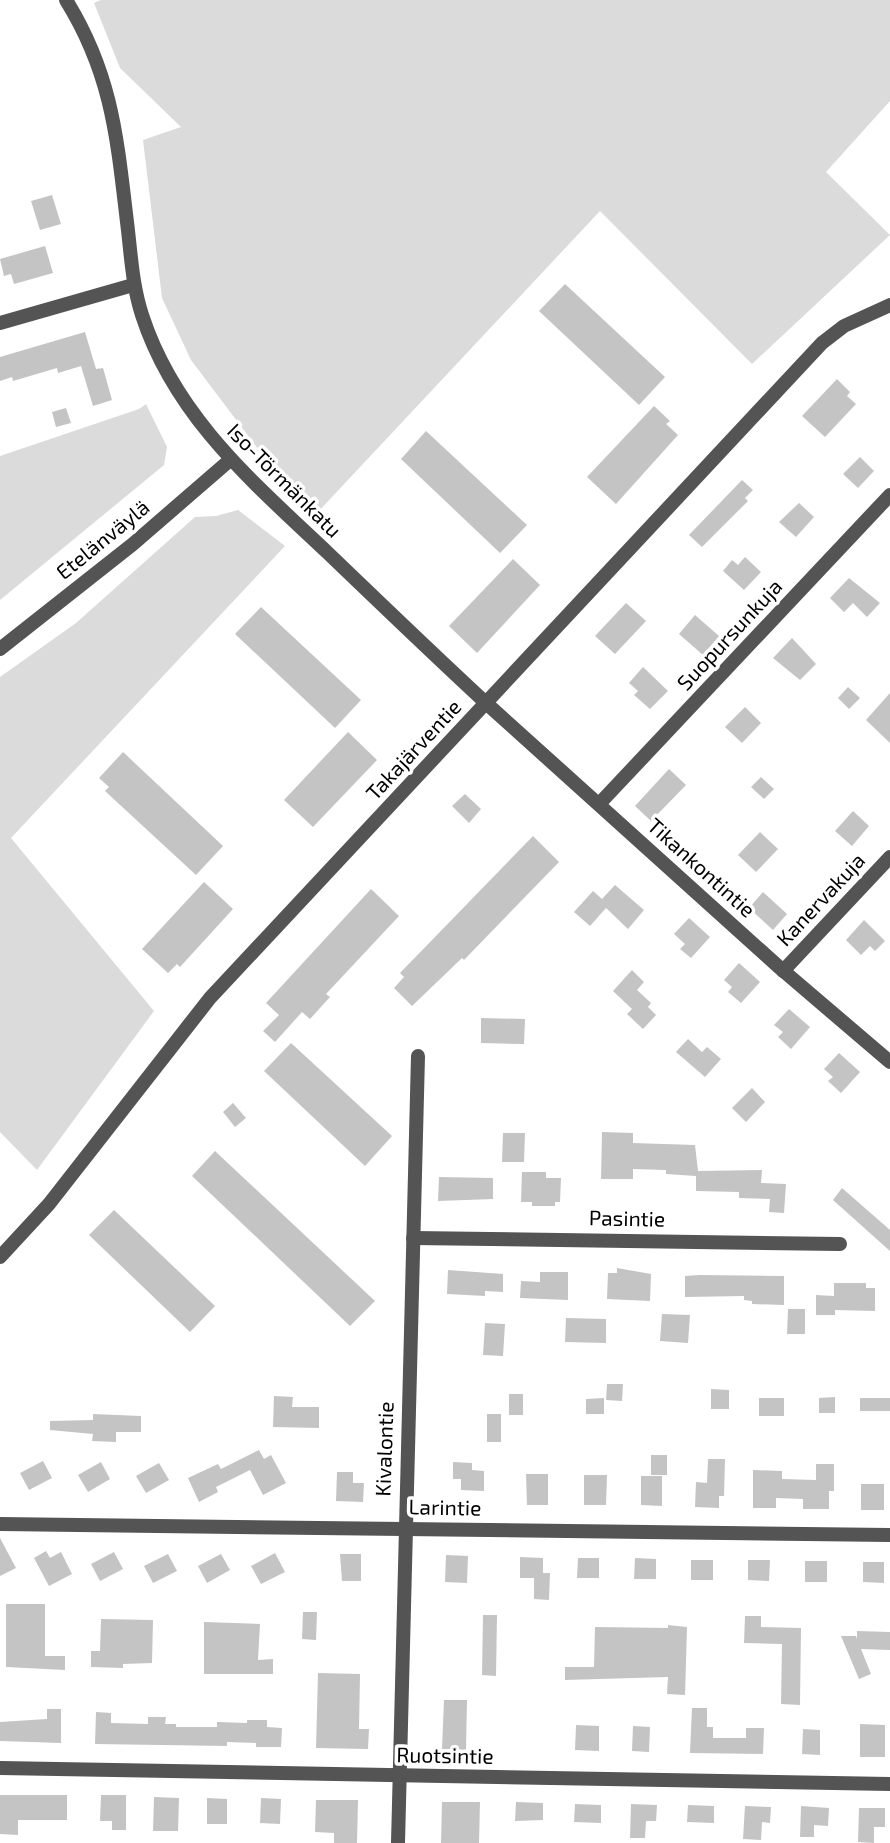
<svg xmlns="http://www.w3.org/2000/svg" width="890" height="1843" viewBox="0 0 890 1843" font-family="'Exo 2',sans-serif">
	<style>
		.green { fill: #dbdbdb }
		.building { fill: #c4c4c4 }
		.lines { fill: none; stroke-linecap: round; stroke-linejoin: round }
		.minor { stroke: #545454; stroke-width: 14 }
		.tertiary { stroke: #545454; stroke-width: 14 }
		.labels { text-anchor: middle; stroke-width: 7; stroke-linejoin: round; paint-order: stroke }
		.street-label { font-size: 21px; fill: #000; stroke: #fff }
	</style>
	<rect width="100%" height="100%" fill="#fff"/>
	<g class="green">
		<polygon points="101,0 890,0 890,101 826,172 890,235 752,364 600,211 317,513 274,470 191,360 162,298 143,140 181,127 120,68 94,3"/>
		<polygon points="146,404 167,447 164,465 0,600 0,456 139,409"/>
		<polygon points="238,510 285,546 11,838 154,1011 37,1170 0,1132 0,677 76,623 195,517 216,516"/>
	</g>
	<g class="building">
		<polygon points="52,195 61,224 40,230 31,201"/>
		<polygon points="45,246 53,273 14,284 11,274 4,276 0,259"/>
		<polygon points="565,284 665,377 639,405 539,311"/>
		<polygon points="85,332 96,369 103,368 112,400 93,406 81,366 58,373 57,368 13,381 12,377 0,381 0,357"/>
		<polygon points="837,379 850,392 847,396 856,404 825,437 802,416"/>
		<polygon points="654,406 670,421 666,424 678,435 616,504 587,477"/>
		<polygon points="66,408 71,423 56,427 52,412"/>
		<polygon points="426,431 527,525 500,553 401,459"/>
		<polygon points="860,457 874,471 858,488 843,474"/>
		<polygon points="742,480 753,490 745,498 748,501 702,547 689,535"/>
		<polygon points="799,503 814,517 796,537 779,522"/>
		<polygon points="745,557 761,572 744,590 723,571 732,560 738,565"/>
		<polygon points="513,559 540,585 477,653 449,626"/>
		<polygon points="849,578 880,603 867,617 853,603 844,612 830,598"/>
		<polygon points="626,603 646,621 615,654 595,636"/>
		<polygon points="261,607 361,700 335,728 235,634"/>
		<polygon points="695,615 719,636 703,655 679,634"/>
		<polygon points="792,638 816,664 800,680 773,658"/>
		<polygon points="643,667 668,691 650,709 634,695 638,691 629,683"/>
		<polygon points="848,687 860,698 849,709 838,698"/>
		<polygon points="890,693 890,743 866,720"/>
		<polygon points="745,707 761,723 742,743 725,727"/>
		<polygon points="348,732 377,760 313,827 284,800"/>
		<polygon points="123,752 223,846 196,875 105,791 109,787 99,778"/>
		<polygon points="669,769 686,785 651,821 635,806"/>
		<polygon points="761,777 774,789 764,799 751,787"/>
		<polygon points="465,794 481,809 469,823 452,806"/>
		<polygon points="853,811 869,826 852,846 835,831"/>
		<polygon points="760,832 778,849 756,872 738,855"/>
		<polygon points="533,836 559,862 464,960 462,958 412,1006 394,988 404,977 400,973"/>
		<polygon points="204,882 233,909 180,967 177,964 168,973 142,949"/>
		<polygon points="615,885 644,910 628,929 606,908 590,926 574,912 593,891 602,899"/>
		<polygon points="371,889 399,916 326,994 330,997 310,1019 302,1012 275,1042 263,1031 279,1015 266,1003"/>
		<polygon points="763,892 787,914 773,930 749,908"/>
		<polygon points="689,918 710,937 691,958 680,949 685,944 674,934"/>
		<polygon points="864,920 885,941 875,951 870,946 861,955 846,940"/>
		<polygon points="739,963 760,982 741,1003 728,992 732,987 724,980"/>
		<polygon points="632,970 644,982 637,990 651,1003 648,1007 656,1015 643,1029 627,1014 632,1009 613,991"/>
		<polygon points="789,1009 810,1027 791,1049 778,1037 783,1032 774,1025"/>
		<polygon points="481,1018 525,1019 524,1044 481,1043"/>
		<polygon points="688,1039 702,1052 707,1047 721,1059 705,1077 676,1052"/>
		<polygon points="291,1043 392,1136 365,1166 264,1071"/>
		<polygon points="839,1053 860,1072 841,1093 828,1081 833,1077 824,1069"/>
		<polygon points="752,1088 765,1102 746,1122 732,1108"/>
		<polygon points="233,1103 246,1118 235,1127 223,1112"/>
		<polygon points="602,1132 633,1133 633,1143 695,1145 698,1171 762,1170 761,1183 786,1184 784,1213 769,1212 770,1199 739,1198 739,1192 696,1191 696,1176 666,1174 666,1170 633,1169 633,1179 601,1179"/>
		<polygon points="503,1133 525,1133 524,1162 502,1162"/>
		<polygon points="215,1151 375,1301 350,1326 192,1176"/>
		<polygon points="522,1172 546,1172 546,1178 561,1178 560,1202 555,1202 555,1206 532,1206 532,1202 521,1202"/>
		<polygon points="439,1177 493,1178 493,1199 438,1201"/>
		<polygon points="842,1188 890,1230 890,1251 833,1200"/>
		<polygon points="114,1210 215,1306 190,1332 89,1235"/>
		<polygon points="617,1268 651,1274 650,1301 607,1299 608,1273 617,1273"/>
		<polygon points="448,1270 503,1274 503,1292 485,1291 485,1296 447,1294"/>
		<polygon points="540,1272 568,1272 568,1300 520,1298 521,1281 540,1282"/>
		<polygon points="699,1275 784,1276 784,1305 752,1304 752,1301 744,1300 744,1296 685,1297 685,1276"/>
		<polygon points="834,1283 866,1283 866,1288 875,1288 875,1311 835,1310 835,1315 816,1315 816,1295 834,1296"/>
		<polygon points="788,1309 805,1309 805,1334 787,1334"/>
		<polygon points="662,1314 690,1315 688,1343 660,1341"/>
		<polygon points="566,1318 606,1319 606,1343 565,1342"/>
		<polygon points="485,1323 505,1324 503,1356 483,1355"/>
		<polygon points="607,1384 623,1384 622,1401 606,1400"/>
		<polygon points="711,1389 729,1390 729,1409 711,1409"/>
		<rect x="509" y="1394" width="14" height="21"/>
		<polygon points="274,1396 293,1397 292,1407 319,1407 319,1428 273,1427"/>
		<polygon points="835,1397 835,1413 819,1413 819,1398"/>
		<polygon points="604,1398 604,1414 586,1414 586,1399"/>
		<rect x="759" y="1398" width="25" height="18"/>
		<rect x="860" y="1398" width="30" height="13"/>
		<polygon points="93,1414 141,1416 141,1432 116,1432 116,1442 92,1441 93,1434 50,1430 50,1421 93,1420"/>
		<rect x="487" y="1414" width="14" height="28"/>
		<polygon points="259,1450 264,1459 271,1455 286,1483 263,1495 250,1470 216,1487 218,1492 199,1502 188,1478 218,1464 221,1469"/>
		<rect x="651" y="1455" width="16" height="20"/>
		<polygon points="708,1459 725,1459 724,1496 719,1496 719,1508 695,1507 696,1482 707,1483"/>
		<polygon points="43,1461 52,1478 29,1490 20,1473"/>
		<polygon points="101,1462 110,1479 88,1492 78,1475"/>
		<polygon points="453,1462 472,1463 472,1470 484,1471 484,1491 461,1490 461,1479 453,1479"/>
		<polygon points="159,1463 169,1480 146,1493 136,1476"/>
		<polygon points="816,1464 834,1464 834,1491 829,1491 829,1509 803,1509 803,1499 776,1498 776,1508 753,1508 753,1470 782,1471 782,1479 816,1480"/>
		<polygon points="337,1472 353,1472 353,1483 364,1483 363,1502 336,1501"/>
		<polygon points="526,1474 548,1474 548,1505 527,1505"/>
		<polygon points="584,1475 607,1475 606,1505 584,1505"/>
		<polygon points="641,1476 662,1476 662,1506 641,1505"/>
		<rect x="861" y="1484" width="23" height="26"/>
		<polygon points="0,1538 16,1568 0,1576"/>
		<polygon points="46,1551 50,1558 61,1552 72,1574 49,1586 34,1558"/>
		<polygon points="114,1552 123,1569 100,1581 91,1564"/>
		<polygon points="275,1553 285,1572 261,1584 251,1566"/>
		<polygon points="168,1554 177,1571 153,1583 144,1566"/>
		<polygon points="221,1554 230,1570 207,1583 198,1566"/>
		<polygon points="340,1554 361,1554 361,1581 342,1581"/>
		<polygon points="446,1555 468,1556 467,1583 445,1582"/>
		<polygon points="520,1557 543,1558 543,1573 550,1573 549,1600 534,1599 534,1578 520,1578"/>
		<polygon points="578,1558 599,1558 599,1578 577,1578"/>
		<polygon points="635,1558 656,1559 656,1579 634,1579"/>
		<rect x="691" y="1560" width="22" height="20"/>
		<polygon points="748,1560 770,1560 769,1581 748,1580"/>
		<rect x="805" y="1561" width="22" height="21"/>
		<polygon points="863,1562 884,1562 884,1583 863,1582"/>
		<polygon points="6,1604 45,1604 45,1656 65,1656 65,1670 6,1667"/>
		<polygon points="303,1612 317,1612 316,1640 302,1639"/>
		<polygon points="483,1615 497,1615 496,1676 482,1675"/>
		<polygon points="745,1616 761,1616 761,1627 801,1628 800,1705 781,1704 782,1644 744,1643"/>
		<polygon points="101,1619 153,1620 152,1663 123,1664 123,1668 91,1667 91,1651 100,1651"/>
		<polygon points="204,1622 260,1624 258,1660 273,1659 273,1674 204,1674"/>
		<polygon points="668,1625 687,1627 685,1695 667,1694 668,1677 565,1680 565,1667 594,1667 595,1627 668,1628"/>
		<polygon points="857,1631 890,1632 890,1650 861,1649 871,1674 859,1679 841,1636 856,1636 857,1639"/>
		<polygon points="318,1673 360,1674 359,1729 369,1729 368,1749 316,1748"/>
		<polygon points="444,1700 467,1700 466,1750 442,1749"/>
		<polygon points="692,1708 707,1708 707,1727 713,1727 713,1738 746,1738 746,1728 764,1728 763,1754 690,1753"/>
		<polygon points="47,1709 61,1709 61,1743 0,1741 0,1722 47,1719"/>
		<polygon points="96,1712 111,1713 111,1723 148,1724 148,1717 166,1717 165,1724 176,1724 176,1727 217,1727 217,1722 247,1723 247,1720 267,1720 267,1727 282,1728 281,1747 256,1747 256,1743 227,1742 227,1746 95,1744"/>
		<polygon points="860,1724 885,1725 885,1757 860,1757"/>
		<polygon points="576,1725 599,1726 599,1751 575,1750"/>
		<polygon points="633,1726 650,1727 649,1752 632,1751"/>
		<polygon points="803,1729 820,1730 820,1755 802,1754"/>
		<polygon points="0,1795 67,1795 67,1820 18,1820 18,1835 0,1834"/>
		<polygon points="101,1795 126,1795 126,1830 112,1830 112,1821 100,1821"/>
		<polygon points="154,1797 179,1798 178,1831 153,1831"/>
		<polygon points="207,1798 227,1799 227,1824 207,1824"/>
		<polygon points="261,1798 281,1799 280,1824 260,1823"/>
		<polygon points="316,1800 358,1800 357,1843 334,1843 334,1833 315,1832"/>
		<polygon points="442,1802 480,1802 479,1843 441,1843"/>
		<polygon points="516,1802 543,1803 543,1820 515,1821"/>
		<polygon points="575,1804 601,1805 601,1823 574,1822"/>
		<polygon points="631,1804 657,1805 656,1821 646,1821 645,1838 630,1838"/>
		<polygon points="688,1805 714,1806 714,1823 687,1822"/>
		<polygon points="745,1806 771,1807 770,1823 762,1822 761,1840 743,1839"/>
		<polygon points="801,1806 829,1808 828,1826 814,1825 814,1837 800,1837"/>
		<polygon points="859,1808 885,1808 885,1827 874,1827 874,1843 858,1842"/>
	</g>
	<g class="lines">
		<g class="minor">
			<polyline points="0,323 133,285"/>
			<polyline points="486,703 780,968 890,1062"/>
			<polyline points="600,803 890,495"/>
			<polyline points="783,971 890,857"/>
			<polyline points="413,1238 840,1244"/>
			<polyline points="0,1524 890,1535"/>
			<polyline points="0,1768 890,1784"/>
			<polyline points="398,1843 418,1056"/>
		</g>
		<g class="tertiary">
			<path d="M66 0C112 74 117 138 127 222 131 254 132 284 142 315 175 417 254 483 329 554 381 604 433 654 486 703"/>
			<polyline points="0,649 133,544 230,460"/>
			<polyline points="0,1257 49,1204 210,998 822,343 844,326 890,305"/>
		</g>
	</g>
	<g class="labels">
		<g class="street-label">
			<text transform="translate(284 481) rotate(45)" y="7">Iso-Törmänkatu</text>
			<text transform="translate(103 540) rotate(-39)" y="7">Etelänväylä</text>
			<text transform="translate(730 635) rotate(-47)" y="7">Suopursunkuja</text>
			<text transform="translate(414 750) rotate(-47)" y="7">Takajärventie</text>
			<text transform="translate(701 868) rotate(42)" y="7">Tikankontintie</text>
			<text transform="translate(821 900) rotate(-47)" y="7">Kanervakuja</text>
			<text transform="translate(627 1219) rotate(1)" y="7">Pasintie</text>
			<text transform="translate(385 1449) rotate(-88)" y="7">Kivalontie</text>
			<text transform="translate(445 1508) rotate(1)" y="7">Larintie</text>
			<text transform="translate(445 1756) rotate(1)" y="7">Ruotsintie</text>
		</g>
	</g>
</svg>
